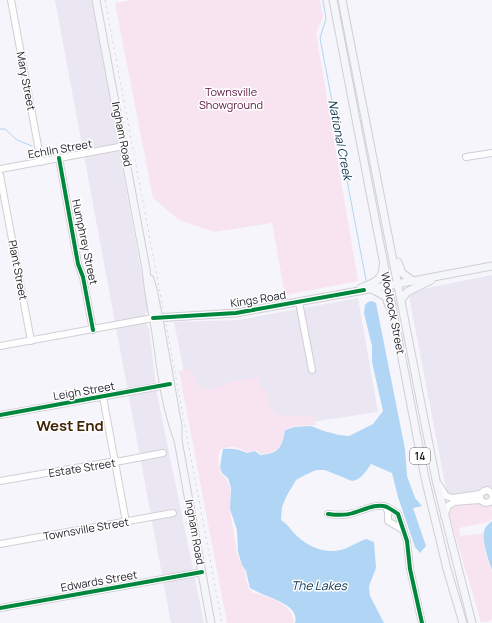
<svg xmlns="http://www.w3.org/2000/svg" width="492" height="623" viewBox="0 0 492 623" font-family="Manrope,sans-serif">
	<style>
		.built { fill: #eae7f3 }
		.green { fill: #f8e4f1 }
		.water { fill: #b1d5f4 }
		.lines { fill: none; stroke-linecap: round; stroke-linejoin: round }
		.stream { stroke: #b1d5f4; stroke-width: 1 }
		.minor-casing { stroke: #d1cfd6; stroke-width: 8 }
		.major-casing { stroke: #d0cfd3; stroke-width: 9 }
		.minor { stroke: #fefefe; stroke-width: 6 }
		.major { stroke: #f5f6fa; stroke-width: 7 }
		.rail { stroke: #d4d3d6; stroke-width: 1; stroke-dasharray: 2 4; stroke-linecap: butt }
		.cycleway-casing { stroke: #fff; stroke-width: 6 }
		.cycleway { stroke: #00873e; stroke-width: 4 }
		.labels { text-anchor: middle; stroke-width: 3; stroke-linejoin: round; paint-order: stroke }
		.shield { fill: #fff; stroke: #67666b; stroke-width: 1 }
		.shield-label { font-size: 10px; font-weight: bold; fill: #26242c }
		.street-label { font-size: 11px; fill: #26242c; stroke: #fff }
		.park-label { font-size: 11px; fill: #58123d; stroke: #fff }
		.water-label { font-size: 12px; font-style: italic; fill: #09324e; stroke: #fff }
		.district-label { font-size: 15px; font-weight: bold; fill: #412606; stroke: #fff }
	</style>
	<rect width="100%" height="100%" fill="#f6f5fb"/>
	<g class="built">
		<polygon points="55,0 92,0 148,310 145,314 147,326 149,328 157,394 204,623 171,623"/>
		<polygon points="492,275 492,508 454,516 445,484 409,296 417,290"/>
		<polygon points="358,298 378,412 197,439 174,322 238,320"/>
	</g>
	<g class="green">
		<polygon points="132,0 320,0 323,17 316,33 358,281 285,295 272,223 214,232 179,220 153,198 115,3"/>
		<path d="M191 369 198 386 208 390 230 382 259 377 261 389H266L271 408 277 415 313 416 317 425 294 426 285 429C281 446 280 453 261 454L256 450 247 452C238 447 230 445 220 450L218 459 221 474 226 478 230 487V511L237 554 245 572 248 587 252 593C265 595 297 606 293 623H227L179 371Z"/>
		<polygon points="461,503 477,503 486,506 492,504 492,519 488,522 459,528 460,536 484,533 485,552 492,573 492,619 489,622 481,622 449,514 451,508"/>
	</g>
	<g class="water">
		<path d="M372 301 376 303 405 449 407 476 415 498 422 506 413 508 426 546 420 553 415 547 398 497 392 473 371 464C366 471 361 480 352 481L325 470H316L303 476 296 480 286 497 282 507 281 520C290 526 290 530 297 536 311 549 331 556 349 547 355 544 360 541 366 539L374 542 376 568 369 586 370 596 384 623H295C300 606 273 599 262 594 258 592 254 590 250 588L246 571 242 565 238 552 237 530 230 509 231 488 228 478 222 473 220 467 223 449C232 448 239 449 247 453L255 451 260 455C279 454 282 447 285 430L294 427 311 426 324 431 339 435 349 436 373 424 383 411 372 362V346L364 313 365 305 368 302Z"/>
		<path d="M492 521V570C488 559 481 539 485 528 487 525 490 523 492 521Z"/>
	</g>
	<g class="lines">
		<g class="stream">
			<polyline points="323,0 326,19 320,38 366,280"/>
			<polyline points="0,129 5,129 17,140 32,146"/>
		</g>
		<defs>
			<g id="minor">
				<polyline points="11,0 41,162"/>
				<polyline points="466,157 492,153"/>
				<polyline points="59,158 78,264 83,277 93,330"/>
				<polyline points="0,169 124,146"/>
				<polyline points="0,175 31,341"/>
				<polyline points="299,302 312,370"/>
				<polyline points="0,346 153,318"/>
				<polyline points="103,397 126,522"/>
				<polyline points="0,415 167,385"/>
				<polyline points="0,481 110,462 121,461 163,453"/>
				<polyline points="439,485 446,496 452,498 480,494"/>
				<polyline points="480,498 480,494 484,491 488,490 492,494"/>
				<polyline points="480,500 485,503 490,502 492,499"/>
				<polyline points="386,507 388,512 388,521 403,530"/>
				<path d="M328 514C336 515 345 516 353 513 364 510 376 503 387 507 391 509 395 512 398 514L407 541 410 569 422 623"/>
				<polyline points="444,516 448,506 454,502 480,500"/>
				<polyline points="0,544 173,513"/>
				<polyline points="0,608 202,572"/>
			</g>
			<g id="major">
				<path d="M96 0 146 269C148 291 152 311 156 333 161 369 165 406 178 440"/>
				<polyline points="333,0 425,478 447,569 463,623"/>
				<polyline points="342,0 436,480 472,623"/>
				<polyline points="398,262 402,273 413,281"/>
				<polyline points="150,279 153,289 160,325 178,426 178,440 211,623"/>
				<path d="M361 288C373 283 382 281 383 267"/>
				<polyline points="372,289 386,297 389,306"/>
				<polyline points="401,300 407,292 431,280"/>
				<polyline points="155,318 236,313 381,287 492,266"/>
			</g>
		</defs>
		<use href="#minor" class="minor-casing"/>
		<use href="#major" class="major-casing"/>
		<use href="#minor" class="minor"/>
		<use href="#major" class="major"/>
		<polyline class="rail" points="105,0 222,623"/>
		<defs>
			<g id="cycleway">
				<polyline points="59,158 78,264 83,277 93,330"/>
				<polyline points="153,318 236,313 364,290"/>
				<polyline points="0,415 170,384"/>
				<path d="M328 514C336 515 345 516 353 513 364 510 376 503 387 507 391 509 395 512 398 514L407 541 410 569 422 623"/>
				<polyline points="0,608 202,572"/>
			</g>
		</defs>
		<use href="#cycleway" class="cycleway-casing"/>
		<use href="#cycleway" class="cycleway"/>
	</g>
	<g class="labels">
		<rect class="shield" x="410" y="448" width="20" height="16" rx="3"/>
		<g class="shield-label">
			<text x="420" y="460">14</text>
		</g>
		<g class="street-label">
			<text transform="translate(26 81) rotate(79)" y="4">Mary Street</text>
			<text transform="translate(122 134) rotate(79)" y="4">Ingham Road</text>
			<text transform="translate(60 149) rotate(-10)" y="4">Echlin Street</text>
			<text transform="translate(85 242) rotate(78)" y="4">Humphrey Street</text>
			<text transform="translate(18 270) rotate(79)" y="4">Plant Street</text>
			<text transform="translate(258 299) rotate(-9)" y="4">Kings Road</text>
			<text transform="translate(393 313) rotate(79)" y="4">Woolcock Street</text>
			<text transform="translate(84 391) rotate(-10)" y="4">Leigh Street</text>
			<text transform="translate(82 468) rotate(-9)" y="4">Estate Street</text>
			<text transform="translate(86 529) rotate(-10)" y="4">Townsville Street</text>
			<text transform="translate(195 532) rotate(80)" y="4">Ingham Road</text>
			<text transform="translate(99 581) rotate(-10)" y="4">Edwards Street</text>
		</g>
		<g class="park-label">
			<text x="231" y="96">Townsville<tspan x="231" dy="13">Showground</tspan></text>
		</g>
		<g class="water-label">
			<text transform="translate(340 140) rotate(79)" y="4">National Creek</text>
			<text x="319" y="590">The Lakes</text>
		</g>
		<g class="district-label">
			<text x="70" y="431">West End</text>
		</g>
	</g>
</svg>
